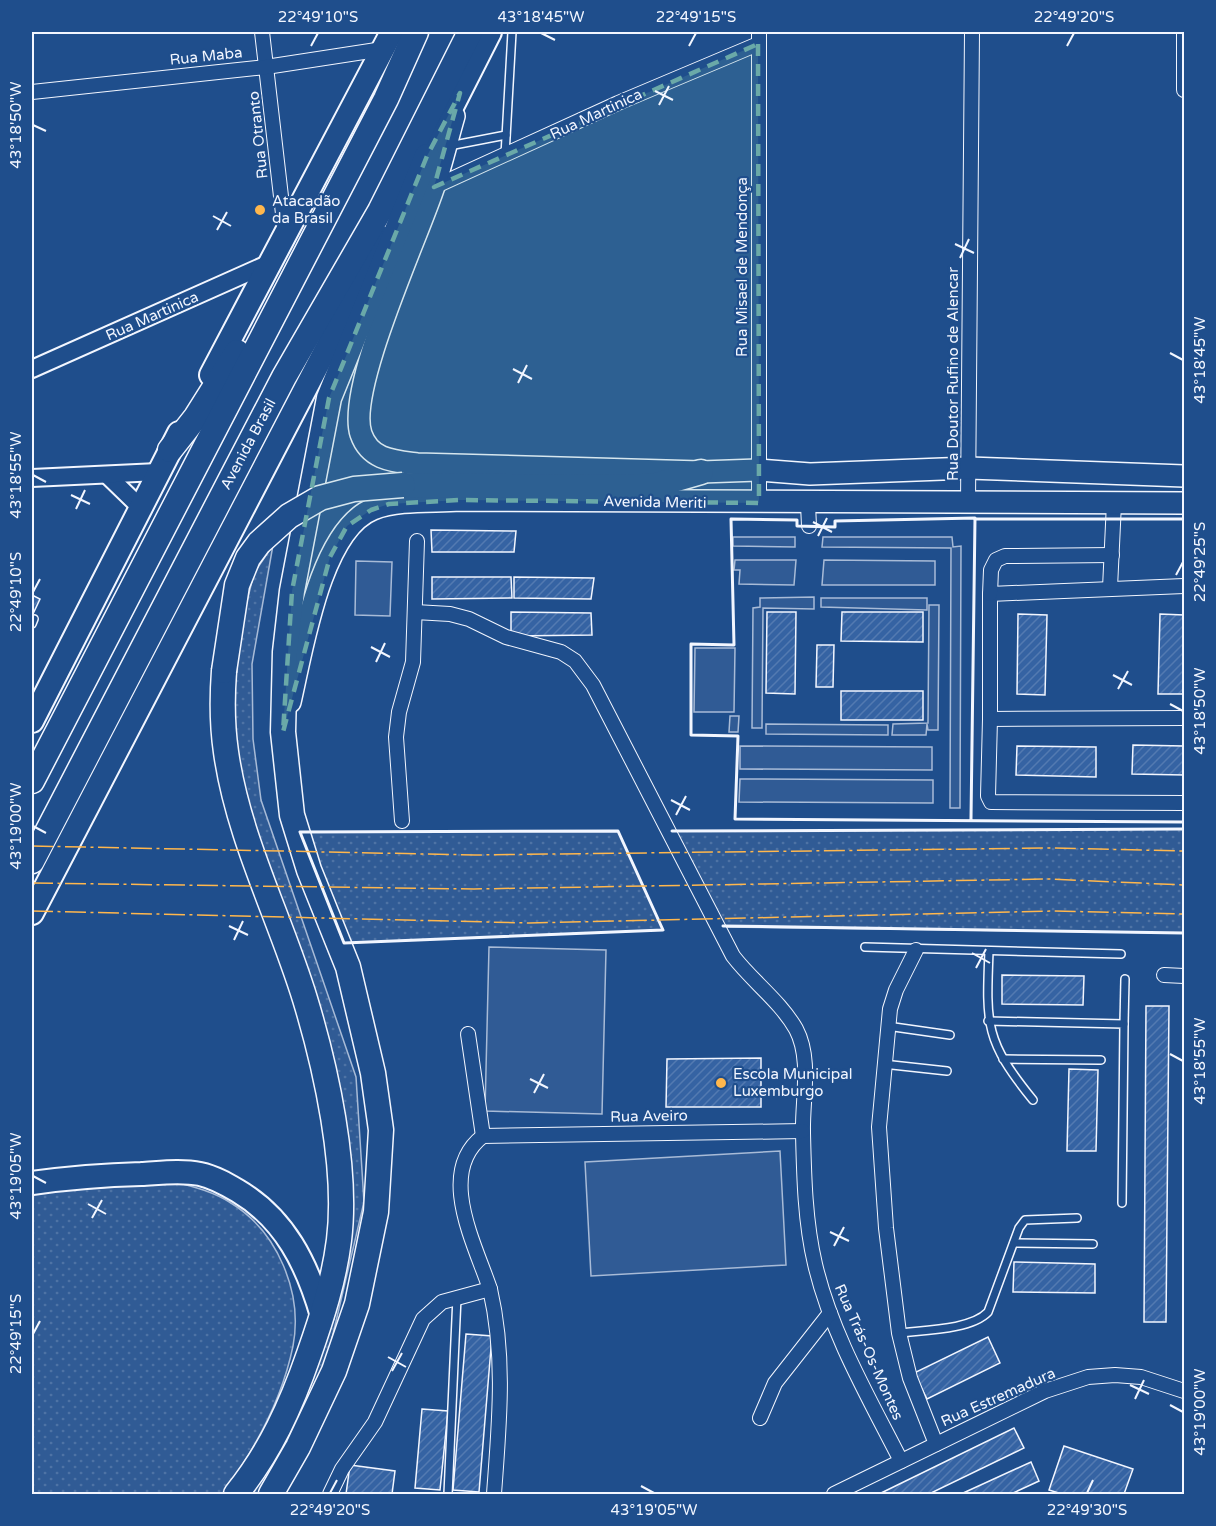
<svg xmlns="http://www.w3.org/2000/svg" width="1216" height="1526" viewBox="0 0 1216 1526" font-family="'Varela Round',sans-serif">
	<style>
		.grass { fill: url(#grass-dots); stroke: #a8bbd7; stroke-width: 1.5 }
		.built { fill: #305b95; stroke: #a8bbd7; stroke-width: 1.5 }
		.building { fill: url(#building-hatch); stroke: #f2f6ff; stroke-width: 1.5 }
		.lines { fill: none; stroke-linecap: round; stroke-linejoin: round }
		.service-casing { stroke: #f2f6ff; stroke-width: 10 }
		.minor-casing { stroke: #f2f6ff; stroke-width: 16 }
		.tertiary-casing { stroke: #f2f6ff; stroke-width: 20 }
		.primary-casing { stroke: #f2f6ff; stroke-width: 24 }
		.trunk-casing { stroke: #f2f6ff; stroke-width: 26 }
		.motorway-casing { stroke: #f2f6ff; stroke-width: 27 }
		.service { stroke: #1f4e8c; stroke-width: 7 }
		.minor { stroke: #1f4e8c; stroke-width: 14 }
		.tertiary { stroke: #1f4e8c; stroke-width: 16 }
		.primary { stroke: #1f4e8c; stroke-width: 21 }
		.trunk { stroke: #1f4e8c; stroke-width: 22 }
		.motorway { stroke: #1f4e8c; stroke-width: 24 }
		.motorway-bridge-casing { stroke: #f2f6ff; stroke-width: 27; stroke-linecap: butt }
		.motorway-bridge { stroke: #1f4e8c; stroke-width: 24 }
		.wall { stroke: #f2f6ff; stroke-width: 3 }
		.power { stroke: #ffb74d; stroke-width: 1.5; stroke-dasharray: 21 4.5 3 4.5; stroke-linecap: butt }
		.marked { fill: #6aa9a8; fill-opacity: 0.2; stroke: #6aa9a8; stroke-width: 4.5; stroke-dasharray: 12 8; stroke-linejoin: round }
		.ticks { fill: none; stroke: #f2f6ff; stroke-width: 2 }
		.poi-dot { fill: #ffb74d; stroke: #1f4e8c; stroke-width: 2 }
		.labels { text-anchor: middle; stroke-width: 4.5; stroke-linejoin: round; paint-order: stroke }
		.street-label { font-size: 15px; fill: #f2f6ff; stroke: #1f4e8c }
		.poi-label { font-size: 15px; fill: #f2f6ff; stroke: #1f4e8c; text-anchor: start }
		.neatline { fill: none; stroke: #f2f6ff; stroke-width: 2 }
		.ticks-label { font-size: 15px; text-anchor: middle; fill: #f2f6ff }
	</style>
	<defs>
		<pattern id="grass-dots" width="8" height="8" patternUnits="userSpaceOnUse" patternTransform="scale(1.5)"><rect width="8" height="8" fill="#305b95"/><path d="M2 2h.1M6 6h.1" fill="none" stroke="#4e73a5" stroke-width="1.8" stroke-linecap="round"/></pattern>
		<pattern id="building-hatch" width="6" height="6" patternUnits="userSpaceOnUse" patternTransform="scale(1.5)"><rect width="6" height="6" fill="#3563a3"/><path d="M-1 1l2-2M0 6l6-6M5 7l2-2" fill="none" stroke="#537ab1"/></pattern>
	</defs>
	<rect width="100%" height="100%" fill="#1f4e8c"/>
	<g class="grass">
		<polygon points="273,545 252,664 253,739 261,800 356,1077 364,1202 326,1364 275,1469 257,1494 245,1494 338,1273 340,1143 233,777 229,674 254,573"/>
		<polygon points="1184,829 1184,933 724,927 672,831"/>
		<polygon points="618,831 663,930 344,943 300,832"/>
		<path d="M175 1182C195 1187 214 1192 231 1203 278 1232 303 1293 293 1346 282 1400 254 1451 222 1494H32V1193Z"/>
	</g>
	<g class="built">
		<polygon points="733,537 795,537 795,547 733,546"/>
		<polygon points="823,537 952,537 953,547 961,546 960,808 950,808 951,548 822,547"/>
		<polygon points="735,560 796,560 794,585 739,584 740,570 734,570"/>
		<polygon points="824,560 935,561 935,585 822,585"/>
		<polygon points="356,561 392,562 390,616 355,615"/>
		<polygon points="814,597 814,609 763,608 762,728 752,728 753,608 760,607 760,598"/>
		<polygon points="821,598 927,598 927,610 821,607"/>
		<polygon points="929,605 939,605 938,730 928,730 927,724 926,735 892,735 893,724 928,723"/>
		<polygon points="695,648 735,648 734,712 694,712"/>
		<polygon points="730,716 739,716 738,732 729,732"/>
		<polygon points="766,724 888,725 888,735 766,734"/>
		<polygon points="740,746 932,747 932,770 740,769"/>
		<polygon points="740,779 933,780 933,803 739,802"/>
		<polygon points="489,947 606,950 602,1114 485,1111"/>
		<polygon points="780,1151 786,1265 591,1276 585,1162"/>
	</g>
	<g class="building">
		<polygon points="431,530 516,531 514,552 432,552"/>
		<polygon points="432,577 511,577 512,598 432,599"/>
		<polygon points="514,577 594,578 591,599 514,598"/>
		<polygon points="32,595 40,599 32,616"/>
		<polygon points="511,612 591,613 592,635 511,636"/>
		<polygon points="767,612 796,612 795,694 766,693"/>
		<polygon points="842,612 923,612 923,642 841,641"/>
		<polygon points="1018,614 1047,615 1045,695 1017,694"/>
		<polygon points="1160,614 1184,615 1184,694 1158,694"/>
		<polygon points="817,645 834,645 833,687 816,687"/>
		<rect x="841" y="691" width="82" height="29"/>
		<polygon points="1133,745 1184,746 1184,775 1132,774"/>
		<polygon points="1017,746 1096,747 1096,777 1016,775"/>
		<polygon points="1002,975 1084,976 1083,1005 1002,1004"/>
		<polygon points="1146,1006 1169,1006 1166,1322 1144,1322"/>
		<polygon points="761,1058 761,1107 666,1107 667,1059"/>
		<polygon points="1069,1069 1098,1070 1096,1151 1067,1151"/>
		<polygon points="1014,1262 1095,1264 1095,1293 1013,1292"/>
		<polygon points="466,1334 492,1336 479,1492 453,1490"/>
		<polygon points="988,1337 1000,1363 927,1399 914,1373"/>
		<polygon points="422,1409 448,1411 440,1490 415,1488"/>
		<polygon points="1014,1428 1024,1448 929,1494 879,1494"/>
		<polygon points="1064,1446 1133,1469 1124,1494 1062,1494 1049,1490"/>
		<polygon points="1031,1462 1039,1481 1011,1494 961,1494"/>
		<polygon points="350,1465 395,1471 392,1494 346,1494"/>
	</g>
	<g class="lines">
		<defs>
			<g id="service">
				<polyline points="449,146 506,135"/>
				<polyline points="505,155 512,32"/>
				<polyline points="32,624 34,619"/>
				<polyline points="865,947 1121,954"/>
				<path d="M989 951C986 1025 985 1041 1033 1100"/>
				<polyline points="988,1021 1124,1024 1122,1203"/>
				<polyline points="1124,1024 1125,979"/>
				<polyline points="887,1026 950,1035"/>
				<polyline points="1003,1059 1101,1060"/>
				<polyline points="883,1064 947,1071"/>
				<polyline points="1014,1243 1093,1244"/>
				<path d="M899 1333C923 1330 971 1330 988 1312L1019 1228 1025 1220 1077 1218"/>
				<polyline points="448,1494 457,1297"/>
			</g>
			<g id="minor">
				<polyline points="262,32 285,231"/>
				<polyline points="1184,32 1184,90"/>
				<polyline points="32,92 266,67 383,49"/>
				<polyline points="434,187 618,103 758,44"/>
				<polyline points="968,502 972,32"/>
				<polyline points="759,503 759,32"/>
				<polyline points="808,504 809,526"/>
				<polyline points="1184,586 990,594 990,719 1184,718"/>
				<polyline points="1110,588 1114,503"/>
				<polyline points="990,594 991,570 996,560 1005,556 1112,555"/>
				<path d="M415 612 450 614 469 619 506 637 561 652 575 661 593 685 733 956C752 981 780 1001 796 1029 812 1059 802 1100 803 1133 804 1176 805 1222 815 1264 831 1333 869 1398 901 1461"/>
				<polyline points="990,719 988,796 991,802 1184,803"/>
				<polyline points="402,821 396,737 399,712 413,662 417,541"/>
				<polyline points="916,950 896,990 890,1009 879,1127 886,1228 899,1333 910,1378 936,1444"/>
				<polyline points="1164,975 1184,976"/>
				<polyline points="468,1034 483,1136"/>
				<path d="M490 1289C475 1244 436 1172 483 1136L803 1131"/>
				<polyline points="760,1418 775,1383 830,1313"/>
				<path d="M330 1494 342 1469 375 1422 423 1319 442 1302 490 1289C506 1358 499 1425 494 1494"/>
				<polyline points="834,1494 1045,1391 1088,1377 1115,1375 1141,1377 1184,1391"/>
			</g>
			<g id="tertiary">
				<polyline points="32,369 272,262"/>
				<polyline points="107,475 140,507"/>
				<polyline points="32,478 158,472"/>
			</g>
			<g id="primary">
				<path d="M454 116C447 140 442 163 434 186 418 236 346 389 361 434 370 460 393 461 417 464L701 472 758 470 810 474 969 468 1184 476"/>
				<path d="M290 702C302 651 320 530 373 509 399 499 432 502 460 500L1184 503"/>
			</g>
			<g id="trunk">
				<polyline points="419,172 490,32"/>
				<polyline points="211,375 392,32"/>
				<polyline points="32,721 179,433"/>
				<polyline points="32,913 384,238"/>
				<path d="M32 1183C68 1178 104 1175 141 1174 160 1173 181 1170 200 1174 214 1177 226 1184 238 1191 285 1219 307 1264 322 1316"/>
			</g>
			<g id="motorway">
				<polyline points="170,450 196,417 237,352"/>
				<polyline points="403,485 629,487 656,485 701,472"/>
				<path d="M224 671C222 698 222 725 226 752 238 838 280 917 305 999 326 1068 348 1168 339 1240 334 1280 322 1317 309 1354 291 1406 270 1452 236 1494"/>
				<polyline points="32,781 386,99 416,32"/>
				<polyline points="32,861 284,377 380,211 470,32"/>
				<polyline points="271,1494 298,1447 334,1371 357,1304 376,1212 381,1130 373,1073 348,967 309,870 292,815 283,732 285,652 292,591 329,398 427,156"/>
			</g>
		</defs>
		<use href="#service" class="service-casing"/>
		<use href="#minor" class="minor-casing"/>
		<use href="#tertiary" class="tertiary-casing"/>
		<use href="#primary" class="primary-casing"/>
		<use href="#trunk" class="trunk-casing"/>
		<use href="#motorway" class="motorway-casing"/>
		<use href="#service" class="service"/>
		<use href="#minor" class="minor"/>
		<use href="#tertiary" class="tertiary"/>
		<use href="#primary" class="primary"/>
		<use href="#trunk" class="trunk"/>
		<use href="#motorway" class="motorway"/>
		<defs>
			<polyline id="motorway-bridge" points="224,671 237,585 248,558 259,543 289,516 320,498 354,489 403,485"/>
		</defs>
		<use href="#motorway-bridge" class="motorway-bridge-casing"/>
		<use href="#motorway-bridge" class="motorway-bridge"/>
		<g class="wall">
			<polyline points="975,519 1184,519"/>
			<polyline points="971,819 975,518 835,521 835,527 797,526 797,520 731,519 734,645 691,644 691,735 738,736 735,819 1184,822"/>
			<polygon points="618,831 663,930 344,943 300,832"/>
			<polyline points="672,831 1184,829"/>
			<polyline points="723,926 1184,933"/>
		</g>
		<g class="power">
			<polyline points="32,846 475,855 1051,848 1184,851"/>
			<polyline points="32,883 474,889 1049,879 1184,885"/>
			<polyline points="32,911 529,923 1053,911 1184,914"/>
		</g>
	</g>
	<path class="marked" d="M758 44 759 503 460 500 389 504 371 510 347 526 330 557 283 732 292 591 329 398 427 156 460 93 434 187Z"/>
	<path class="ticks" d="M541 33 555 40M311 46 318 33M689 46 696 33M1067 46 1074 33M655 91 673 100M659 105 669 86M33 125 46 131M213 216 231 226M217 230 227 212M955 244 974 253M960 258 969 239M1170 353 1183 360M513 369 532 379M518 383 527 365M33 475 46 482M71 495 90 504M76 509 85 490M813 522 832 532M818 536 827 518M1176 575 1183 562M33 592 40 579M371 647 390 657M376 662 385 643M1113 675 1132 685M1118 689 1128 671M1170 704 1183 711M671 800 690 810M676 815 686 796M33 826 46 833M229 926 248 935M234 940 243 921M972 953 990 963M976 968 986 949M1170 1054 1183 1061M530 1079 548 1088M534 1093 544 1074M33 1176 46 1183M88 1204 106 1214M92 1218 102 1200M830 1232 849 1241M834 1246 844 1227M33 1334 40 1321M388 1357 406 1367M392 1371 402 1353M1130 1385 1149 1394M1135 1399 1144 1380M1170 1405 1183 1412M641 1486 654 1493M330 1493 337 1480M1087 1493 1093 1480"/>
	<g class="poi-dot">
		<circle cx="260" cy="210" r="6"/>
		<circle cx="721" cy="1083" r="6"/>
	</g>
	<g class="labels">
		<g class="street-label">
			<text transform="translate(206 56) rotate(-6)" y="5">Rua Maba</text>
			<text transform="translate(596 114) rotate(-25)" y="5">Rua Martinica</text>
			<text transform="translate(258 135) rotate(-96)" y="5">Rua Otranto</text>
			<text transform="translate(742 267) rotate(-90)" y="5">Rua Misael de Mendonça</text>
			<text transform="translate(152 316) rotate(-24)" y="5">Rua Martinica</text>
			<text transform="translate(953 374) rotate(-90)" y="5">Rua Doutor Rufino de Alencar</text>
			<text transform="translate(248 444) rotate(-62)" y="5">Avenida Brasil</text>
			<text transform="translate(655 502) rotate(1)" y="5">Avenida Meriti</text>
			<text transform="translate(649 1116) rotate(-1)" y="5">Rua Aveiro</text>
			<text transform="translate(869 1352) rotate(66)" y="5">Rua Trás-Os-Montes</text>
			<text transform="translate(998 1397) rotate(-24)" y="5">Rua Estremadura</text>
		</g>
		<g class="poi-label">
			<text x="272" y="206">Atacadão<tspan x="272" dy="17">da Brasil</tspan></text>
			<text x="733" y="1079">Escola Municipal<tspan x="733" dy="17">Luxemburgo</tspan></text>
		</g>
	</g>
	<rect width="1216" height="1526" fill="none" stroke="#1f4e8c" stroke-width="66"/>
	<rect x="33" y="33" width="1150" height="1460" class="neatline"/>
	<g class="ticks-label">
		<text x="318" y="22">22°49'10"S</text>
		<text x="541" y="22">43°18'45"W</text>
		<text x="696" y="22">22°49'15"S</text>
		<text x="1074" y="22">22°49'20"S</text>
		<text transform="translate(16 125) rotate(-90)" y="5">43°18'50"W</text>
		<text transform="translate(1200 360) rotate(-90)" y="5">43°18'45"W</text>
		<text transform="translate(16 475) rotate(-90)" y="5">43°18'55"W</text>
		<text transform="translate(1200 562) rotate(-90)" y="5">22°49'25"S</text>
		<text transform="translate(16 592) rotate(-90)" y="5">22°49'10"S</text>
		<text transform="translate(1200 711) rotate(-90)" y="5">43°18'50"W</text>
		<text transform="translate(16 826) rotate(-90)" y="5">43°19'00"W</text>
		<text transform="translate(1200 1061) rotate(-90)" y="5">43°18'55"W</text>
		<text transform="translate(16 1176) rotate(-90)" y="5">43°19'05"W</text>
		<text transform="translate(16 1334) rotate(-90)" y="5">22°49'15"S</text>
		<text transform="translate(1200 1412) rotate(-90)" y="5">43°19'00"W</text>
		<text x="330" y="1515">22°49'20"S</text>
		<text x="654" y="1515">43°19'05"W</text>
		<text x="1087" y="1515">22°49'30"S</text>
	</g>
</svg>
